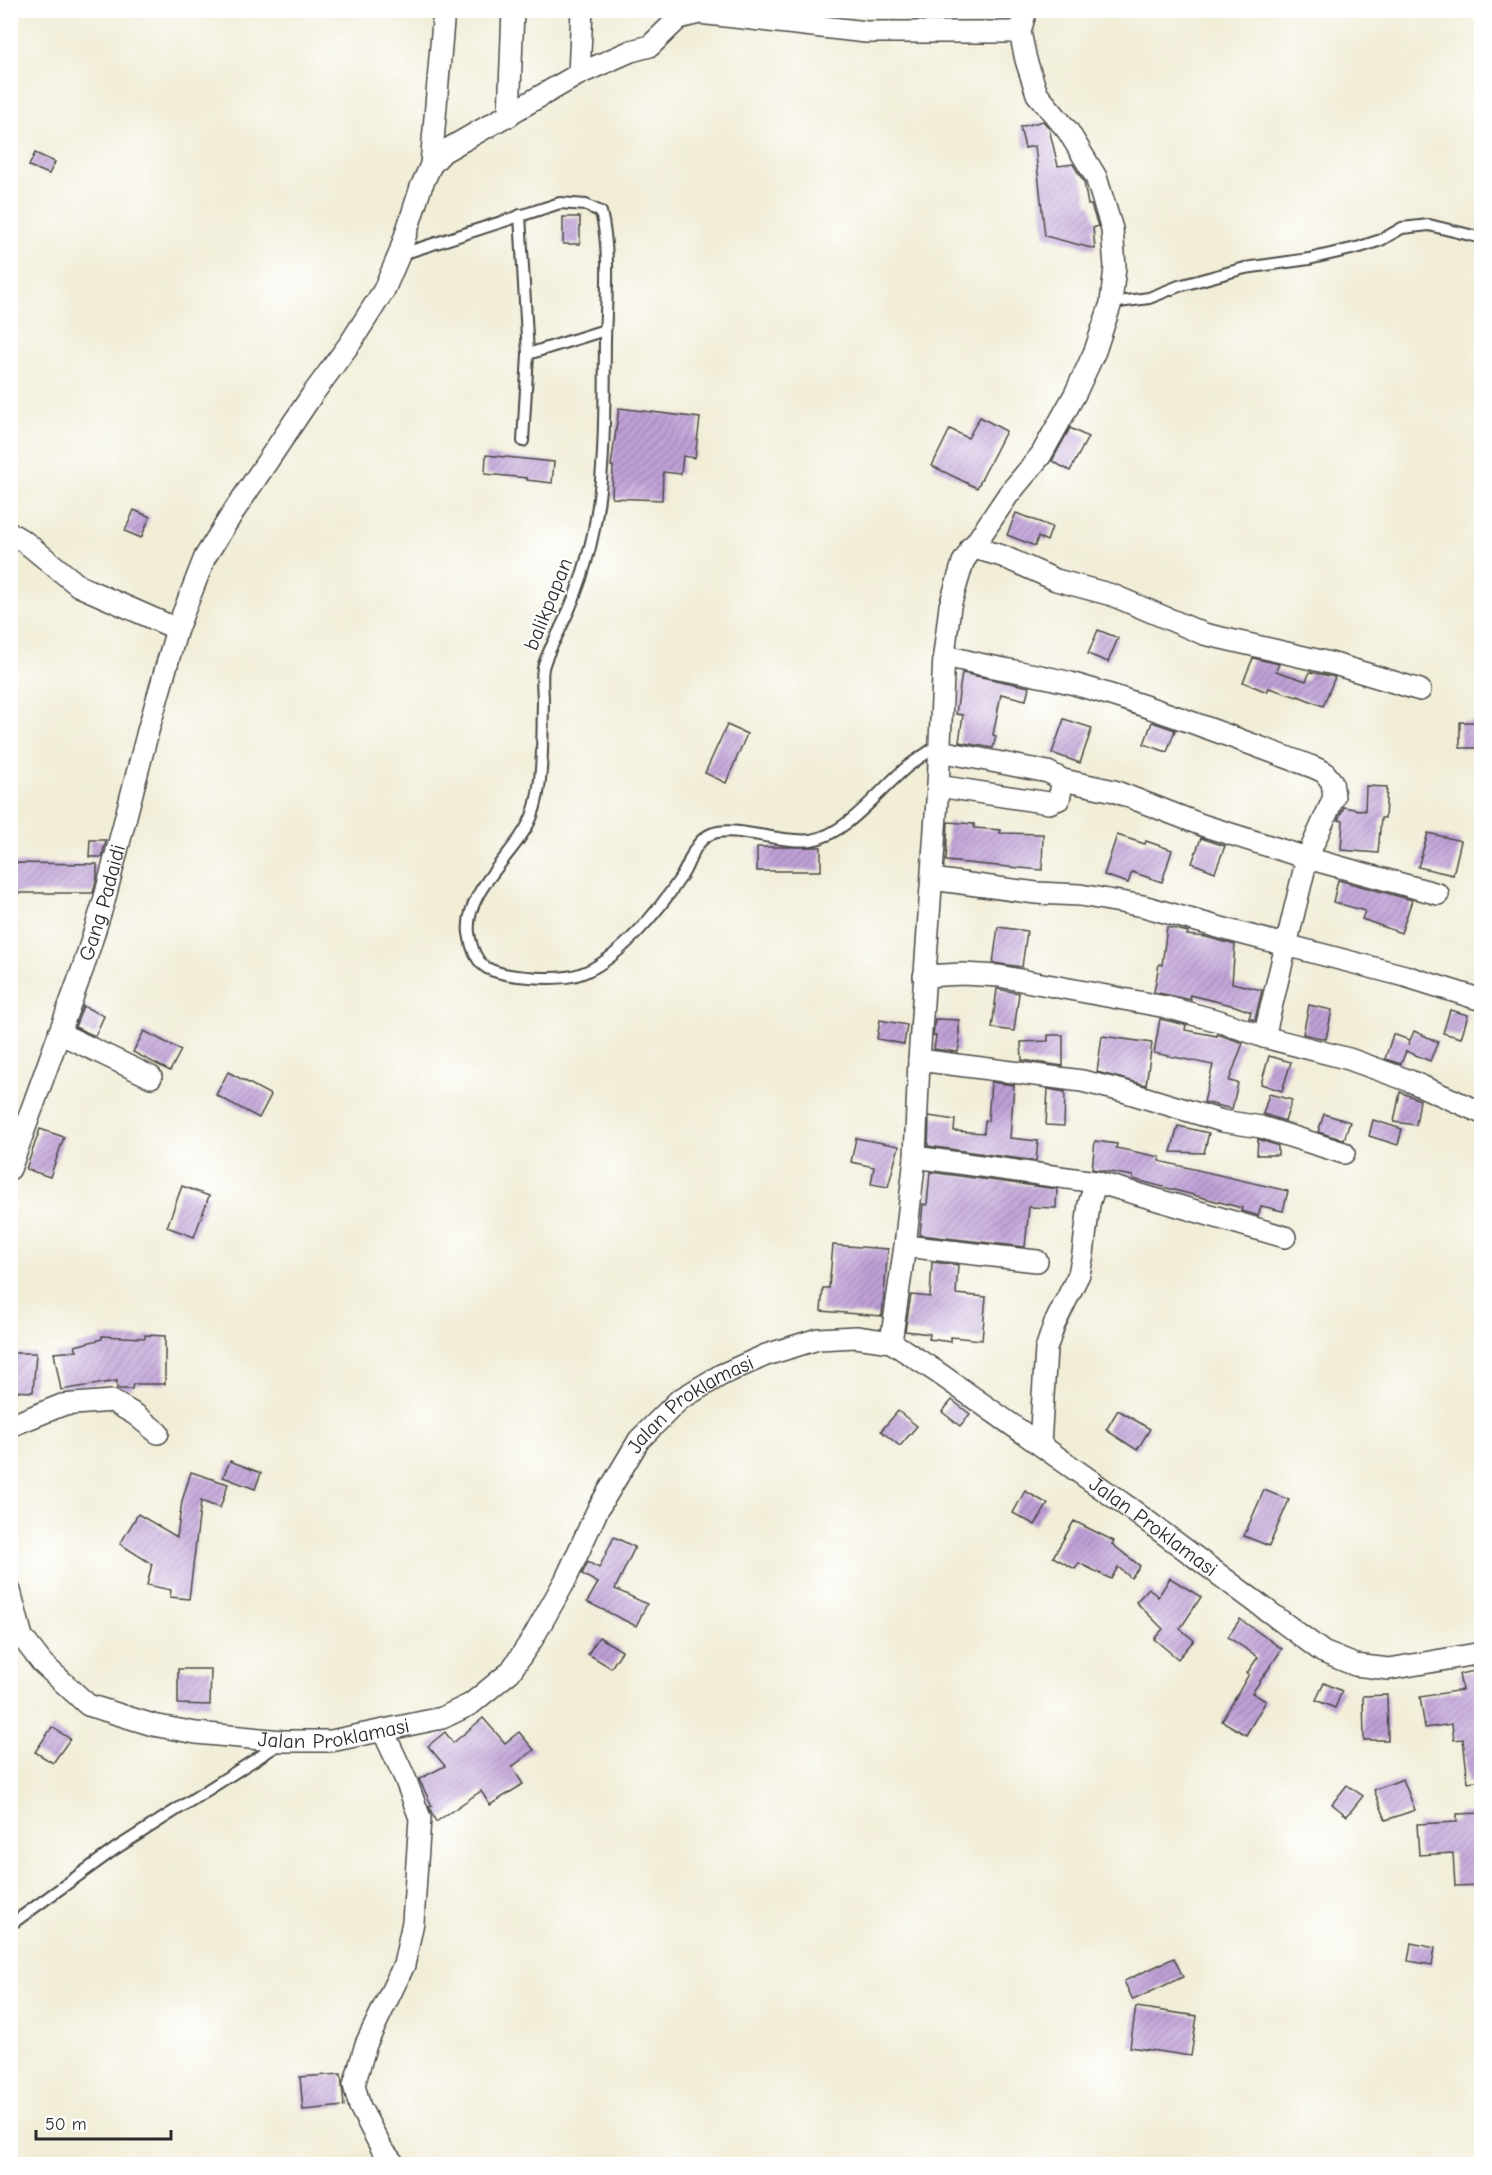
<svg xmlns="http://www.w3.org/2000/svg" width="1492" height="2175" viewBox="0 0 1492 2175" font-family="'Comic Neue',sans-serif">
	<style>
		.building { fill: url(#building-hatch) }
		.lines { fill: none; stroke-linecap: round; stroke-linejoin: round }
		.lane-casing { stroke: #494845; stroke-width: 14 }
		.street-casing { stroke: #494845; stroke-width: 24 }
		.lane { stroke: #fff; stroke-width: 10 }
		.street { stroke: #fff; stroke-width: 21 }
		.labels { text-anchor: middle; stroke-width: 4.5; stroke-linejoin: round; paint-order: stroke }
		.street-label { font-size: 21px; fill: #2b2b2b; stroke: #fff }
	</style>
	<defs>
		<pattern id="building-hatch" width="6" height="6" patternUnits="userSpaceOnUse" patternTransform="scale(1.5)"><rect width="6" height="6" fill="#bfa0d7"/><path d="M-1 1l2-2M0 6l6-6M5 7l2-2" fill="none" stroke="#9b83af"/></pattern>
	</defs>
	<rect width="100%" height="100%" fill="#fff"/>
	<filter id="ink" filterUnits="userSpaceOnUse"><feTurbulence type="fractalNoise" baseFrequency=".0167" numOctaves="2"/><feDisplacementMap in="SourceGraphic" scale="12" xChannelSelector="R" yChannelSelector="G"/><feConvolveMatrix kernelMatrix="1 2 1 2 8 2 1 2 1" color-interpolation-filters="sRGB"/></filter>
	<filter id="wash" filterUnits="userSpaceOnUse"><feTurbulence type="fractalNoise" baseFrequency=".008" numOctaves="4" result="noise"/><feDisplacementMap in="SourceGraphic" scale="24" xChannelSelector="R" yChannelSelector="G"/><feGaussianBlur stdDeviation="1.35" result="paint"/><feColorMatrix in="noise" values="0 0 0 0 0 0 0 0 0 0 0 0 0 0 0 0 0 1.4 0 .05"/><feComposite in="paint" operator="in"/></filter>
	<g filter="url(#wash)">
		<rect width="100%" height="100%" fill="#f1edd7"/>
		<g id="blocks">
			<g class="building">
				<polygon points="1043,121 1049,128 1058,166 1073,164 1084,182 1088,205 1091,205 1098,226 1093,228 1095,249 1045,236 1035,146 1025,148 1020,127"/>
				<polygon points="35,153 55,162 49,174 29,166"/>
				<rect x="563" y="217" width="17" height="27"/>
				<polygon points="619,408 700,418 695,458 683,456 681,474 663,472 662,500 612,498 613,466 611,466"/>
				<polygon points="980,417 1006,431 977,488 932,466 950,429 968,438"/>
				<polygon points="1070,428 1088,437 1070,471 1052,461"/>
				<polygon points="486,455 554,462 552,483 527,480 527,478 485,474"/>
				<polygon points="134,510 150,517 141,538 125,531"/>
				<polygon points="1016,513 1052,527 1047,541 1038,537 1035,546 1007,535"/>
				<polygon points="1098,630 1118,638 1108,662 1088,654"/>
				<polygon points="1253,658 1279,664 1276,671 1306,681 1310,672 1335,677 1323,706 1298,696 1297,697 1269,688 1267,692 1243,682"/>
				<polygon points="962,673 1029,687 1026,700 1001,694 993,735 996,736 993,748 959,742 963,715 956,714"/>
				<polygon points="1064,719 1092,728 1080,763 1052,753"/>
				<polygon points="1152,722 1175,730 1167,752 1144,744"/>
				<polygon points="1460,722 1482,722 1481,748 1460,748"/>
				<polygon points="727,725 747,734 726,783 705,773"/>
				<polygon points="1366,786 1387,787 1385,818 1381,818 1378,853 1341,850 1343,821 1338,820 1344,807 1365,811"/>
				<polygon points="948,822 974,824 974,828 1001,830 1000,833 1043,834 1042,870 946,861"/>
				<polygon points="1428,833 1461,841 1453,875 1418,867"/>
				<polygon points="1117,835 1145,844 1146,841 1172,850 1162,882 1132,872 1128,883 1104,875"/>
				<polygon points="1201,838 1225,846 1215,872 1192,863"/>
				<polygon points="90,840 106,840 102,857 89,857"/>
				<rect x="757" y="847" width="64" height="24"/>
				<polygon points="11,863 97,864 97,877 93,893 11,893"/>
				<polygon points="1338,880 1412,900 1401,933 1362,919 1365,911 1333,902"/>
				<polygon points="998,927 1027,931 1022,967 993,963"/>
				<polygon points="1167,927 1188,932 1187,935 1206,937 1235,945 1232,983 1262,990 1255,1020 1249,1018 1251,1012 1235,1006 1190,995 1191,1000 1154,992 1159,964 1162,965"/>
				<polygon points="997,989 1019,993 1014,1031 992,1028"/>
				<polygon points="1309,1005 1332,1010 1326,1039 1303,1034"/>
				<polygon points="83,1006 104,1016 95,1036 75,1027"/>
				<polygon points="1450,1010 1468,1015 1461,1038 1443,1033"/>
				<polygon points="935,1019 959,1020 959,1041 960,1041 958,1052 934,1049 936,1036 933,1036"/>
				<polygon points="1160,1019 1186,1025 1185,1030 1217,1036 1217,1034 1243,1043 1229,1081 1238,1083 1232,1109 1204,1102 1213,1065 1154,1053"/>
				<polygon points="880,1020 907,1025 904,1044 877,1039"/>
				<polygon points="144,1031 181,1050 170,1071 133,1052"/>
				<polygon points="1414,1031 1438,1042 1430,1061 1406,1051 1401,1064 1385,1059 1393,1034 1409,1040 1408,1045"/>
				<polygon points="1048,1035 1063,1035 1063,1066 1022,1060 1021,1042 1048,1041"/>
				<polygon points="1102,1036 1152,1043 1146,1085 1097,1072"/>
				<polygon points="1269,1056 1291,1062 1282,1091 1261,1084"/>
				<polygon points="228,1072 271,1095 259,1118 216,1095"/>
				<polygon points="991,1082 1014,1085 1010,1138 1038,1141 1036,1161 928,1146 929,1116 955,1120 954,1131 984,1133 985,1121 988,1121"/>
				<polygon points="1048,1089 1065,1092 1064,1126 1046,1125"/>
				<polygon points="1400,1092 1420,1100 1416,1125 1394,1122"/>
				<polygon points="1269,1094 1292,1100 1285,1121 1263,1114"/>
				<polygon points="1324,1114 1350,1122 1344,1140 1318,1132"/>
				<polygon points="1373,1120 1402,1129 1398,1145 1369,1136"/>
				<polygon points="1178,1126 1209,1133 1204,1153 1171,1152"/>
				<polygon points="40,1129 64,1137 50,1177 26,1169"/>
				<polygon points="856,1138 899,1146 888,1187 871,1184 874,1167 851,1162"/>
				<polygon points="1258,1139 1278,1146 1278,1155 1257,1155"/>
				<polygon points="1095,1141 1117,1144 1116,1148 1160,1157 1159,1161 1288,1191 1283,1211 1261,1206 1258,1216 1253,1214 1241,1211 1242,1208 1133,1179 1133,1176 1092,1169"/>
				<polygon points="930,1172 1057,1189 1056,1208 1029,1207 1025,1247 920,1235 923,1204 927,1205"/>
				<polygon points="182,1186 209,1196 194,1237 167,1227"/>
				<polygon points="833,1245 888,1249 882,1316 821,1311 823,1288 829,1288"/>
				<polygon points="932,1262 958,1265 956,1294 986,1297 982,1340 951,1337 951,1342 929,1339 930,1334 905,1331 911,1295 930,1297"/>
				<polygon points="145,1335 165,1336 165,1384 133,1384 132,1389 117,1389 117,1381 61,1390 54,1353 77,1351 75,1346 102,1339 102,1336 145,1338"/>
				<polygon points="12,1353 36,1353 33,1392 11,1391"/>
				<polygon points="952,1400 970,1414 960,1426 942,1412"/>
				<polygon points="1118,1410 1150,1429 1137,1450 1106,1430"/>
				<polygon points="898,1411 917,1426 900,1446 881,1431"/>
				<polygon points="230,1461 261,1473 255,1489 223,1477"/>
				<polygon points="191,1472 228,1484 220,1508 201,1501 189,1599 170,1597 171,1590 147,1585 152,1564 120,1544 138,1514 177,1537 182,1501"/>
				<polygon points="1264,1490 1289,1500 1269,1546 1244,1536"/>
				<polygon points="1025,1491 1048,1504 1035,1525 1013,1513"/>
				<polygon points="1074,1521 1114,1541 1112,1544 1140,1566 1131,1578 1118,1567 1111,1579 1079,1563 1075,1569 1053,1557"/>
				<polygon points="614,1537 635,1547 615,1589 647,1604 636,1626 587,1602 598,1583 582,1574 588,1562 599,1568"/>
				<polygon points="1170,1578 1201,1597 1180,1629 1194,1640 1178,1659 1154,1639 1163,1629 1136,1602 1149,1588 1158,1597"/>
				<polygon points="1240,1619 1282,1649 1252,1693 1266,1701 1246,1735 1222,1721 1249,1674 1247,1673 1258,1657 1228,1637"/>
				<polygon points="599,1637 622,1651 611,1668 588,1654"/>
				<polygon points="178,1669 211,1669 210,1705 178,1704"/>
				<polygon points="1475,1671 1482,1698 1482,1736 1479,1737 1482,1780 1468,1782 1463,1739 1454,1740 1452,1724 1425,1728 1420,1697 1462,1690 1459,1674"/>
				<polygon points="1324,1683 1342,1691 1335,1708 1316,1700"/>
				<polygon points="1387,1695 1388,1740 1364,1740 1363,1696"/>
				<polygon points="483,1718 505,1743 519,1732 534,1750 512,1767 523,1784 490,1805 481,1791 436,1822 429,1807 432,1806 419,1779 445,1766 428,1746 445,1732 453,1743"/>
				<polygon points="52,1727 70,1739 53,1763 35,1752"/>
				<polygon points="1403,1779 1415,1810 1386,1820 1374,1790"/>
				<polygon points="1347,1785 1363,1796 1347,1816 1332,1804"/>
				<polygon points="1482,1813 1482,1844 1477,1844 1479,1885 1455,1886 1453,1853 1419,1855 1417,1824 1457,1822 1457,1814"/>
				<polygon points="1411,1943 1435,1948 1432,1965 1408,1961"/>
				<polygon points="1174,1958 1183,1977 1133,2000 1124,1981"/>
				<polygon points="1136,2007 1197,2016 1191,2056 1130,2047"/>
				<polygon points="341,2074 344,2106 303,2110 300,2077"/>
			</g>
		</g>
	</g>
	<g filter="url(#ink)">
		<use href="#blocks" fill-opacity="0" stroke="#494845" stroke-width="1.5"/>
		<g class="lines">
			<defs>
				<g id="lane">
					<polyline points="520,215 528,354 523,441"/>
					<path d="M399 255 560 203 586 205 601 212C611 253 606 299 605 340 604 414 607 491 586 562 580 583 572 605 562 625 556 639 546 654 543 668 541 679 543 691 543 702 542 737 544 784 532 816 517 854 464 890 469 933 471 946 475 961 487 968 504 978 561 981 580 974 617 962 660 909 681 877 691 862 693 842 711 834 733 824 781 844 811 840 847 835 880 789 907 767 917 759 929 752 940 744"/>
					<polyline points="1111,303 1149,298 1179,286 1245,268 1309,259 1360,247 1381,240 1402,228 1429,225 1482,238"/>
					<polyline points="528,354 605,330"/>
					<polyline points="10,1925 115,1849 281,1743"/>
				</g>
				<g id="street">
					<polyline points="579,74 582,10"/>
					<polyline points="509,116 513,10"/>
					<polyline points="431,165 444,10"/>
					<polyline points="10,533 25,542 79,586 177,629"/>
					<polyline points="971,547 1002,556 1056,580 1112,595 1204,634 1334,664 1420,690"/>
					<path d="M944 655C986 668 1031 672 1074 684 1155 707 1234 738 1313 767L1324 772 1332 782 1334 797 1307 858 1264 1037"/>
					<polyline points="940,751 1048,772 1063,780 1114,791 1202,825 1307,858 1438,894"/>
					<polyline points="938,786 1049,803 1059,799 1063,780"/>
					<polyline points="932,879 1036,893 1080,895 1143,906 1232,931 1405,976 1482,1000"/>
					<polyline points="924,976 963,974 999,976 1166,1007 1219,1021 1264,1037 1349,1059 1410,1081 1482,1113"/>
					<polyline points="59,1033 151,1077"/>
					<polyline points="919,1060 1082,1081 1123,1091 1222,1121 1261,1127 1344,1153"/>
					<polyline points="915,1157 1096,1182"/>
					<path id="s1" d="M10 1169 83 968 104 901 148 731 177 629 205 557 234 511 312 395 351 342 384 290 399 255 421 187 431 165 443 152 579 74 631 51 650 46 679 18 699 13 866 32H1020"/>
					<polyline points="905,1246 1037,1261"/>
					<polyline points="891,1342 905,1246 915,1157 919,1060 938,786 944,655 950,606 963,562 1008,495 1041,455 1075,394 1095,351 1111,303 1115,267 1112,229 1096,177 1068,131 1037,94 1026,60 1020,32 1026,10"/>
					<polyline points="10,1426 62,1405 112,1401 136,1415 158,1433"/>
					<polyline points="1040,1444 1046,1349 1054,1325 1079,1274 1083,1254 1089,1204 1096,1182 1285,1237"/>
					<path id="s2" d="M10 1591 22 1637 42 1663 88 1705 153 1725 196 1733 283 1741H331L442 1718 471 1704 510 1672 533 1638 565 1581 598 1509 639 1440 679 1400 721 1375 766 1355 818 1339 856 1337 891 1342 937 1372 1128 1507 1323 1652 1355 1665 1389 1669 1482 1653"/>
					<polyline points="383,1731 405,1778 420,1818 413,1922 404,1965 366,2044 354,2085 360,2107 382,2149 394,2164"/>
				</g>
			</defs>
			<use href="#lane" class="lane-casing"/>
			<use href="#street" class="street-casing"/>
			<use href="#lane" class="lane"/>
			<use href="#street" class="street"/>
		</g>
	</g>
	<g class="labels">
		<g class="street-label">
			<text transform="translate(548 604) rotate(-68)" y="7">balikpapan</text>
			<text dy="7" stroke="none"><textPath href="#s1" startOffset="282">Gang Padaidi</textPath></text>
			<text dy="7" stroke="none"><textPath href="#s2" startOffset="915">Jalan Proklamasi</textPath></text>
			<text dy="7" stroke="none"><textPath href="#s2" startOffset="1455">Jalan Proklamasi</textPath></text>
			<text dy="7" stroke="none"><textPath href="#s2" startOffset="393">Jalan Proklamasi</textPath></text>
		</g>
	</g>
	<rect width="1492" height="2175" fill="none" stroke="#fff" stroke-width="36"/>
	<path d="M36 2130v9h135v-9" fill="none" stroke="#2b2b2b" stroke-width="3"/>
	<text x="45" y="2130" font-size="18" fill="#2b2b2b" stroke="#ffffff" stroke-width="4.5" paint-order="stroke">50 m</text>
</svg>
